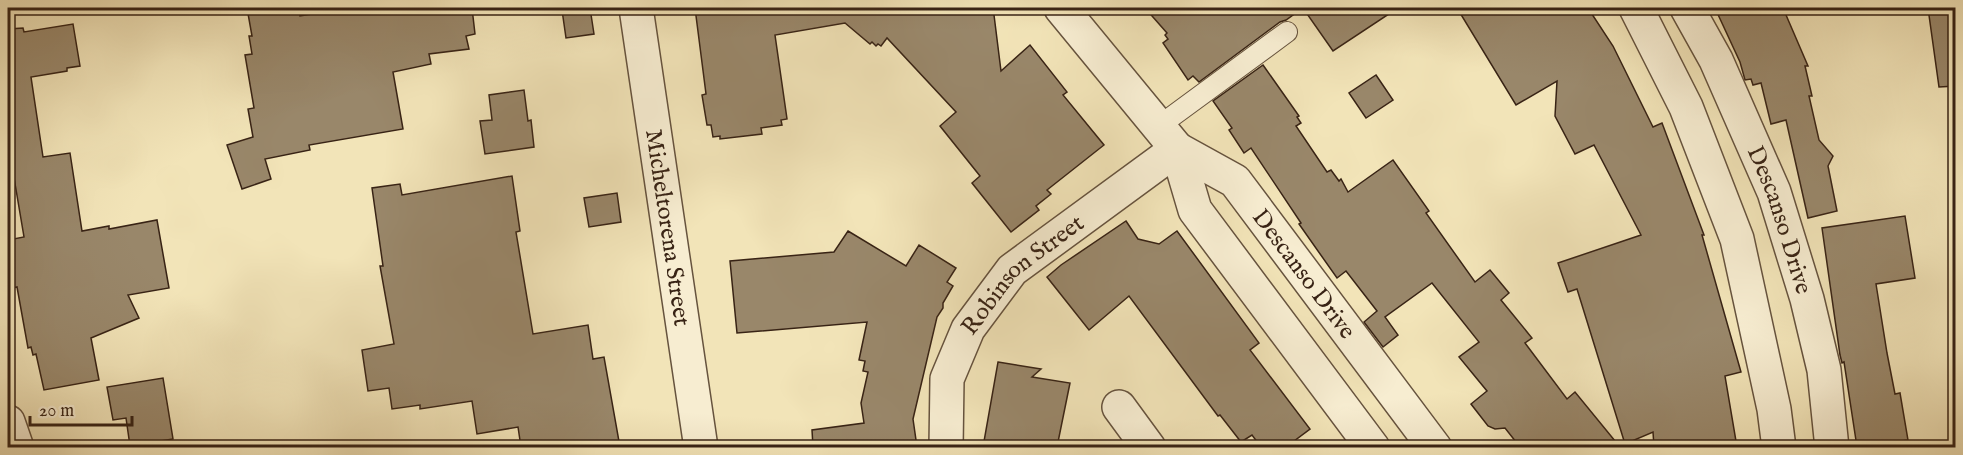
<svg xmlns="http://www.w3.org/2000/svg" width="1963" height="455" viewBox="0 0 1963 455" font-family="'IM FELL English',serif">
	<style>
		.building { fill: #99876a; stroke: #382315; stroke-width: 1.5 }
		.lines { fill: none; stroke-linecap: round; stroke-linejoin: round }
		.lane-casing { stroke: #66533e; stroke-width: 22 }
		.street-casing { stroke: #66533e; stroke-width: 36 }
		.lane { stroke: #f7edd1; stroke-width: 20 }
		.street { stroke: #f7edd1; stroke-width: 33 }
		.labels { text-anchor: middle; stroke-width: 6; stroke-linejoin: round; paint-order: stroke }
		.street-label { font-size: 24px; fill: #382315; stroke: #f7edd1 }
	</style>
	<rect width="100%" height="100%" fill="#f2e4b8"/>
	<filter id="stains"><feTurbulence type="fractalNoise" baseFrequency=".00333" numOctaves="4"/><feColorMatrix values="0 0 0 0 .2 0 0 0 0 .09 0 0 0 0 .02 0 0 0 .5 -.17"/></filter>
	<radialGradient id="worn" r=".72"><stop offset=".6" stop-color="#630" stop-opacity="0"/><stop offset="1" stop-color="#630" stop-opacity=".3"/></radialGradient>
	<g class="building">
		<polygon points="247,8 299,8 300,16 351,8 472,8 475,34 466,36 469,49 429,54 431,64 393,72 403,129 309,145 310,150 265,159 271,179 242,189 227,145 253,137 248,109 254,108 245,55 252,54 249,36 252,36"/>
		<polygon points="581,8 590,8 594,34 566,38 562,10"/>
		<polygon points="695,8 987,8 994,15 1001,71 1030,45 1067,92 1063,95 1104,145 1047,190 1051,194 1036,206 1039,210 1011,232 972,183 980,176 940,126 956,112 887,38 881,46 878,44 876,46 872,42 870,44 845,23 775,35 787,119 781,120 782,125 761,128 762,134 720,139 720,136 713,137 711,125 707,125 702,95 706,94"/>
		<polygon points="1145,8 1398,8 1333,51 1303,8 1286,20 1280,22 1199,82 1193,76 1188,80 1163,43 1168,39 1165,35 1167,33"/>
		<polygon points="1457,8 1588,8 1613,46 1653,127 1662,123 1704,235 1702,235 1741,372 1725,376 1737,447 1654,447 1653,432 1625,444 1577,289 1568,292 1558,263 1641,235 1594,145 1575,154 1555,116 1557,81 1516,105"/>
		<polygon points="1715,8 1783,8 1808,66 1805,66 1812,96 1809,96 1819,140 1833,156 1828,166 1837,211 1808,218 1786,120 1771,124 1761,83 1753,85 1751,79 1745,80 1740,62"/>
		<polygon points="1928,8 1956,8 1956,86 1939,87"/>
		<polygon points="73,24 80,66 67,68 67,71 31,77 43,157 70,153 82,231 109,226 109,229 157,220 169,288 128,295 139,318 91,338 99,380 44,390 36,354 33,355 31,347 28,348 17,287 8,289 8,240 24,237 10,154 8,155 8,29 23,28 24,32"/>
		<polygon points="1263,65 1299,116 1297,117 1301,123 1296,126 1327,172 1331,170 1339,181 1341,179 1348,192 1393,160 1429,211 1426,213 1475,282 1490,270 1509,293 1501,300 1532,338 1525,343 1567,399 1575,392 1620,447 1520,447 1505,428 1495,429 1488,426 1471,404 1487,391 1459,357 1479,342 1432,283 1385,317 1398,335 1383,347 1364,322 1377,311 1346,271 1337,278 1299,224 1301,223 1251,148 1244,153 1229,130 1232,128 1213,101"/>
		<polygon points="1376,75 1393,100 1366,118 1349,93"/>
		<polygon points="524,90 528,121 531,120 534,147 485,154 480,121 492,120 489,95"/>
		<polygon points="512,176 520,231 516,232 533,334 588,325 593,359 604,357 620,447 521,447 518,427 477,434 472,401 420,409 420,405 392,409 389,388 368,391 362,350 394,344 380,266 383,266 372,188 400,184 402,195"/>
		<polygon points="617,193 621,222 589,227 584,198"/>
		<polygon points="1905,216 1915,278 1876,284 1887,353 1895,394 1900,393 1908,440 1857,447 1844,362 1842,363 1840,355 1822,228"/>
		<polygon points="1126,221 1138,239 1159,244 1177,231 1259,343 1250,350 1310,429 1286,447 1261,447 1252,435 1241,442 1220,415 1218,416 1129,296 1089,330 1047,277 1061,265"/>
		<polygon points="848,231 906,266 919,245 956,268 947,282 953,286 943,303 943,308 937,317 913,419 917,447 813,447 812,430 864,423 861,403 868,372 863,371 865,361 859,360 867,322 737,333 730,261 834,252"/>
		<polygon points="998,362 1041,369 1032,377 1070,383 1057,447 983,447"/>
		<polygon points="163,378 173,439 130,446 126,418 113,420 107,387"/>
	</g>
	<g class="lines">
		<defs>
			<polyline id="lane" points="1159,126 1287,32"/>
			<g id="street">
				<path id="s1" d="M636 8 701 448"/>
				<polyline points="1061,8 1177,149 1195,210 1373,448"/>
				<polyline points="1636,8 1686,107 1737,239 1774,409 1779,448"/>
				<path id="s2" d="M1687 8 1716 60 1774 192 1807 299 1824 370 1832 448"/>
				<path id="s3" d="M1177 149 1235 181 1435 448"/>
				<polyline points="1119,407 1149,448"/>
				<polyline points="8,422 17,448"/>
				<path id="s4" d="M946 448 947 379 968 329 1012 270 1177 149"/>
			</g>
		</defs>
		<use href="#lane" class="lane-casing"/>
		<use href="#street" class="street-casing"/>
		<use href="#lane" class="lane"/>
		<use href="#street" class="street"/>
	</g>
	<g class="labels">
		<g class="street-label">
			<text dy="8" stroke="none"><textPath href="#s2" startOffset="232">Descanso Drive</textPath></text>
			<text dy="8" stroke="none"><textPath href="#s1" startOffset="222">Micheltorena Street</textPath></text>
			<text dy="8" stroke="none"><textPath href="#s3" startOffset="182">Descanso Drive</textPath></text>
			<text dy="8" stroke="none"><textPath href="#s4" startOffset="201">Robinson Street</textPath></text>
		</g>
	</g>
	<rect width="1963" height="455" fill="none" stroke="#f2e4b8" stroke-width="30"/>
	<rect x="9" y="9" width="1945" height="437" fill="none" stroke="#382315" stroke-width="3"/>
	<rect x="15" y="15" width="1933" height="425" fill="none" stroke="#382315" stroke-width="1.5"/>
	<path d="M30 416v9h102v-9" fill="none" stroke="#382315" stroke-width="3"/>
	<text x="39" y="416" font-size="18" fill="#382315" stroke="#f7edd1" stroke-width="4.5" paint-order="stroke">20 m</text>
	<rect width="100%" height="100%" filter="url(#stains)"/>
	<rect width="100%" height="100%" fill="url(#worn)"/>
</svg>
